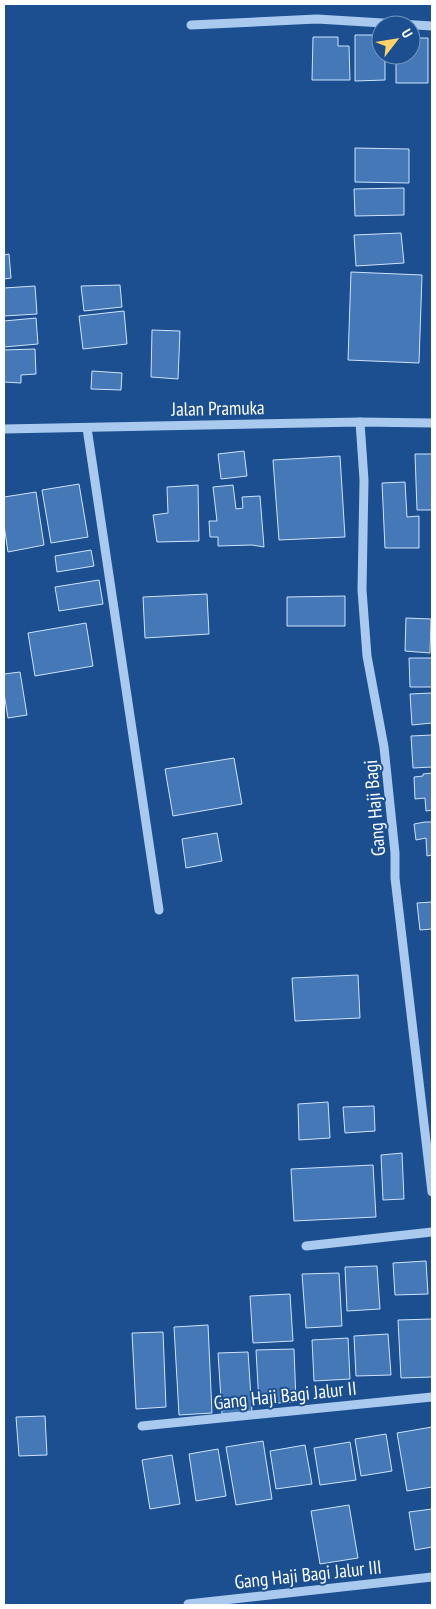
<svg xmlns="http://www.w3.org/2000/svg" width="436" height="1609" viewBox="0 0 436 1609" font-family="'PT Sans Narrow',sans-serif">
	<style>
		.building { fill: #4478b7; stroke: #cfe3fa }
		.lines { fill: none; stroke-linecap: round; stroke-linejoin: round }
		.minor { stroke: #a9c9ee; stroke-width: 9 }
		.labels { text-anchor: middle; stroke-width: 4; stroke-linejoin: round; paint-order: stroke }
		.street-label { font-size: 19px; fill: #fff; stroke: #1b4f8f }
	</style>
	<rect width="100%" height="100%" fill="#1b4f8f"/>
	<g class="building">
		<polygon points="416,32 417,38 428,38 428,83 396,83 396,55 411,55 411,33"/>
		<polygon points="355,35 381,35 381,55 385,55 385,80 355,81"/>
		<polygon points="313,37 338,37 338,46 349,46 350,80 312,80"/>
		<polygon points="355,148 409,149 409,183 355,182"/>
		<polygon points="404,188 404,215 355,216 354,189"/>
		<polygon points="401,233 404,263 356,266 354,235"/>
		<polygon points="9,254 11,278 4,279 4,255"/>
		<polygon points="351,272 422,275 419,363 348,360"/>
		<polygon points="120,285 122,307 84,311 81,286"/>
		<polygon points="35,286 37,314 4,316 4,288"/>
		<polygon points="124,311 127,344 83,349 79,316"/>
		<polygon points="36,318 38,344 4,347 4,321"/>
		<polygon points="152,330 180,331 178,379 151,377"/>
		<polygon points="35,349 36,374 21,375 21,383 4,382 4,350"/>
		<polygon points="92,371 122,373 121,390 91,389"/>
		<polygon points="244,451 247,476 221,479 218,454"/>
		<polygon points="415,454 432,454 432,510 417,510"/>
		<polygon points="340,456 345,537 279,540 273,460"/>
		<polygon points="405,482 407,517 419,516 419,548 385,548 382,483"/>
		<polygon points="79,484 88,537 51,543 42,490"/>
		<polygon points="198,485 199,541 157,542 153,515 168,513 167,487"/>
		<polygon points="233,485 236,509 243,508 242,497 260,496 264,547 252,545 218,546 218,537 210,537 209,521 217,521 213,487"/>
		<polygon points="36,492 44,545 8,552 4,525 4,497"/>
		<polygon points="91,550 94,566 57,572 55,556"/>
		<polygon points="99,580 103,604 59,611 55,587"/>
		<polygon points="207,594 209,634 145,638 143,597"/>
		<polygon points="345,596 345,626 287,626 287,597"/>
		<polygon points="406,618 431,619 430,653 405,651"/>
		<polygon points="86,623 93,666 35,676 28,633"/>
		<polygon points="409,658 432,658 432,687 410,687"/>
		<polygon points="20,672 27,715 8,718 4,693 4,674"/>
		<polygon points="432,693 432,723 412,725 410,694"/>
		<polygon points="432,735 432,767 413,768 411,736"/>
		<polygon points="234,758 242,804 173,816 165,769"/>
		<polygon points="432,773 432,810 426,811 425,798 415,799 414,777 423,776 423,774"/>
		<polygon points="425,822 432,822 432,855 427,856 426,838 416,840 414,824"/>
		<polygon points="217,833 222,861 186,868 182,839"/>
		<polygon points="432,902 432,929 420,930 417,903"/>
		<polygon points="358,975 360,1018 295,1021 292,978"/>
		<polygon points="328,1102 330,1138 299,1140 298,1104"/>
		<polygon points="374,1106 375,1131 345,1133 343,1107"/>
		<polygon points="402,1153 404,1199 383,1200 381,1155"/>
		<polygon points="373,1165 376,1217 294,1221 291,1169"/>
		<polygon points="426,1261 428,1294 395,1295 393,1263"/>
		<polygon points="377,1266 380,1309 347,1311 345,1267"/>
		<polygon points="339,1273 342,1326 306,1328 302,1274"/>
		<polygon points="290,1294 293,1341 253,1343 250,1296"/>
		<polygon points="432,1319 432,1377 401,1378 398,1320"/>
		<polygon points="208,1325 212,1413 179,1415 174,1327"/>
		<polygon points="163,1332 166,1407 136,1409 132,1333"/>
		<polygon points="388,1334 391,1375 356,1376 354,1336"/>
		<polygon points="348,1338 350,1379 314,1381 312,1340"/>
		<polygon points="294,1349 296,1402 259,1404 256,1350"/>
		<polygon points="248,1352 252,1412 222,1414 218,1353"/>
		<polygon points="45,1416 47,1455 19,1456 16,1417"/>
		<polygon points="432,1427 432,1487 407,1491 397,1433"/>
		<polygon points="386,1434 392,1471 361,1476 355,1439"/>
		<polygon points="263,1441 272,1499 236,1505 226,1447"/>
		<polygon points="350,1442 356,1480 320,1485 314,1448"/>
		<polygon points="305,1445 312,1484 276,1489 270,1451"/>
		<polygon points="218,1449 226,1496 196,1501 189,1454"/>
		<polygon points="172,1455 180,1504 150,1509 142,1460"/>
		<polygon points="349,1505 358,1558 320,1564 311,1511"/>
		<polygon points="432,1509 432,1547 415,1550 409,1512"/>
	</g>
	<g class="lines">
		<g class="minor">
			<polyline points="191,25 317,19 432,26"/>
			<polyline points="360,422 364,480 362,590 367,656 384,747 395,853 395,878 432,1192"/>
			<polyline points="87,428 159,910"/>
			<polyline points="4,429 360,422 432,423"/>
			<polyline points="306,1246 432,1232"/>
			<polyline points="142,1426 432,1397"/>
			<polyline points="188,1604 432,1577"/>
		</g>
	</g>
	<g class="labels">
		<g class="street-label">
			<text transform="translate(218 408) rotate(-1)" y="7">Jalan Pramuka</text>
			<text transform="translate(374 808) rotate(-95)" y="7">Gang Haji Bagi</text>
			<text transform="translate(285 1395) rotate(-6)" y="7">Gang Haji Bagi Jalur II</text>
			<text transform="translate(308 1574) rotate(-6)" y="7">Gang Haji Bagi Jalur III</text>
		</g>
	</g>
	<rect width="436" height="1609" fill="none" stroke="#ffffff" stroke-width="10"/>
	<g transform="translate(396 40) rotate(59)"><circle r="24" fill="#1b4f8f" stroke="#7695bc"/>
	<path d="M0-4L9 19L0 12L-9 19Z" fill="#ffd166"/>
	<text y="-8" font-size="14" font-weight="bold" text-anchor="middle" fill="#ffffff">U</text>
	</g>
</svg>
